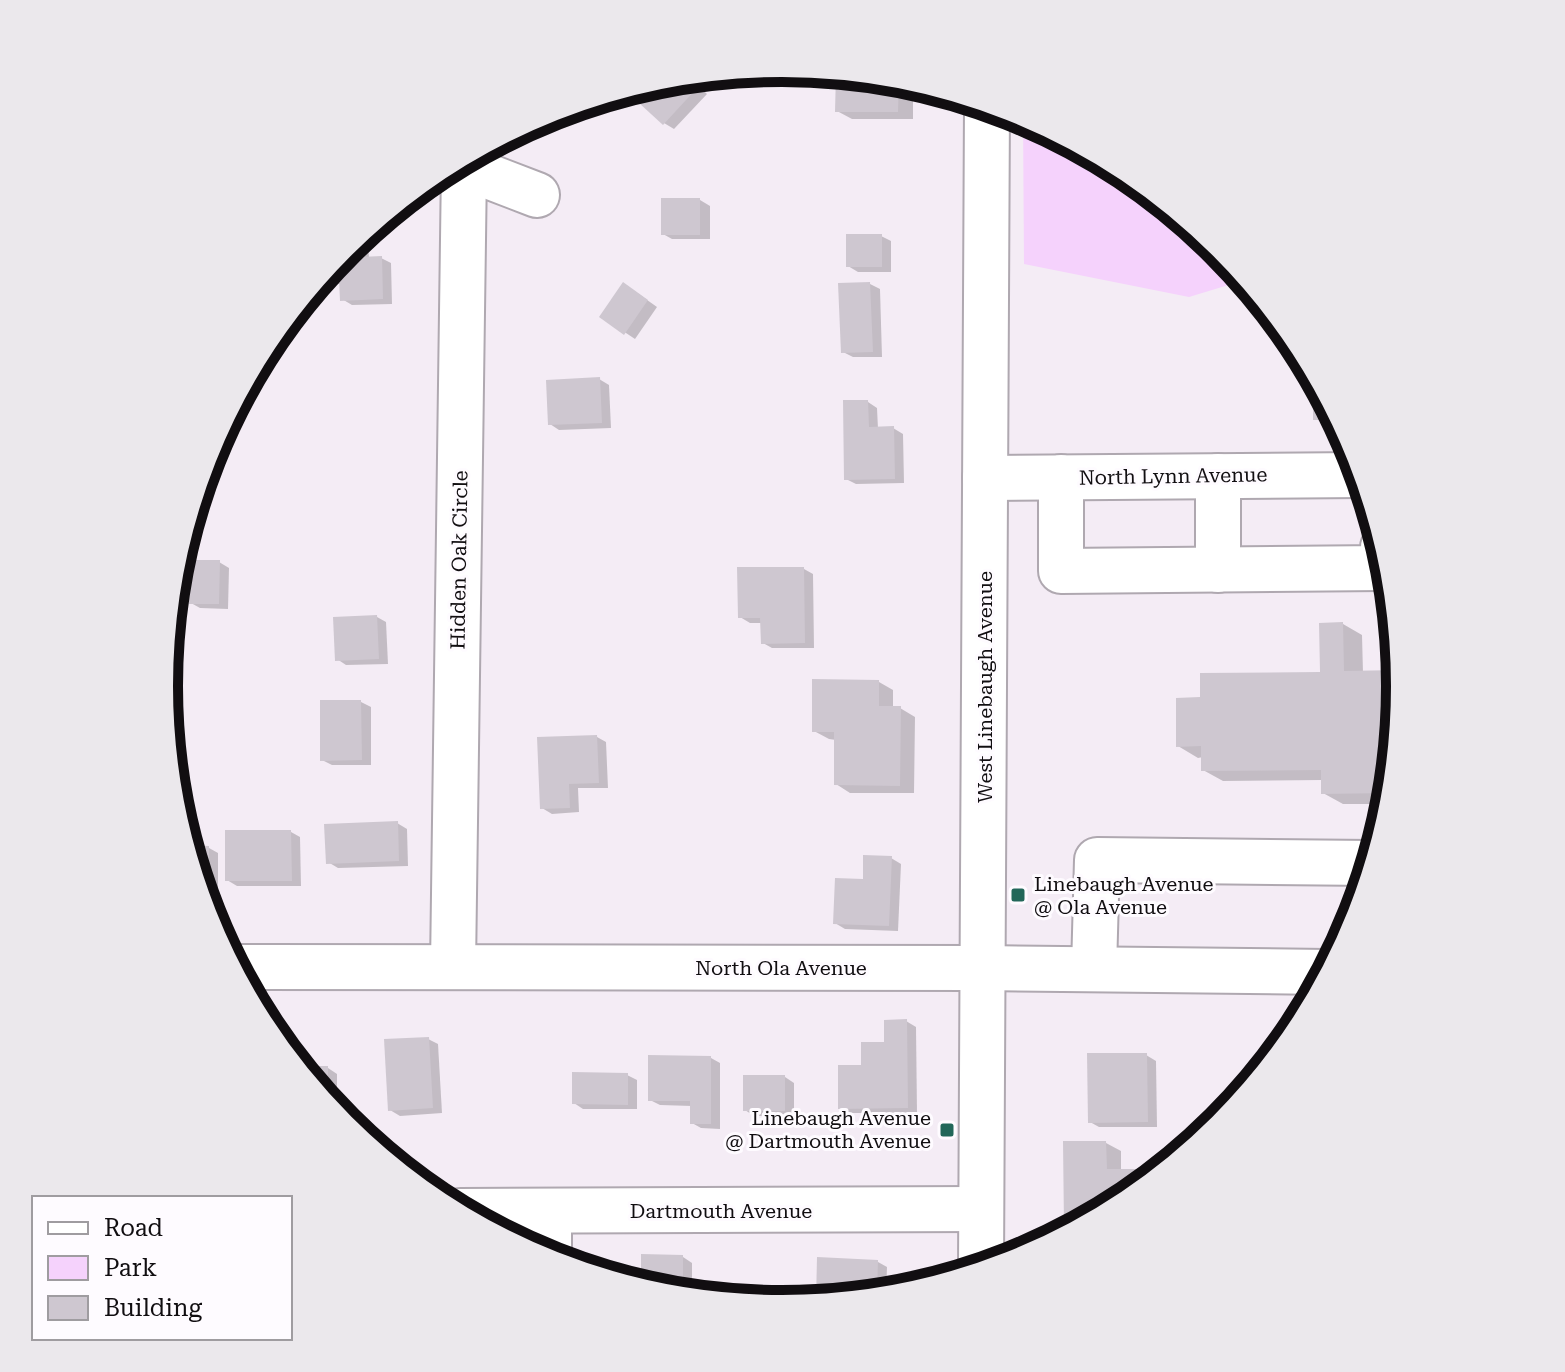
<svg xmlns="http://www.w3.org/2000/svg" width="1565" height="1372" viewBox="0 0 1565 1372" font-family="'Roboto Serif',serif">
	<style>
		.green { fill: #f5d2fc }
		.shadow { fill: #0003 }
		.building { fill: #cec7d0 }
		.lines { fill: none; stroke-linecap: round; stroke-linejoin: round }
		.minor-casing { stroke: #afa8b0; stroke-width: 48 }
		.minor { stroke: #fff; stroke-width: 44 }
		.poi-dot { fill: #226759; stroke: #fefbff; stroke-width: 3 }
		.labels { text-anchor: middle; stroke-width: 6; stroke-linejoin: round; paint-order: stroke }
		.street-label { font-size: 20px; fill: #110e11; stroke: #fefbff }
		.poi-label { font-size: 20px; fill: #110e11; stroke: #fefbff; text-anchor: start }
		.rim { fill: none; stroke: #110e11; stroke-width: 10 }
	</style>
	<rect width="100%" height="100%" fill="#f4ecf5"/>
	<polygon class="green" points="1023,117 1126,172 1220,249 1245,280 1189,297 1024,264"/>
	<g class="shadow">
		<polygon points="838,73 913,83 913,119 852,119 837,111"/>
		<polygon points="689,77 707,94 674,129 664,123 628,90 662,80"/>
		<polygon points="700,200 710,206 710,239 672,239 663,234"/>
		<polygon points="881,236 891,241 891,272 858,272 848,266"/>
		<polygon points="360,237 368,243 369,258 381,258 391,263 392,304 352,305 342,299 341,284 330,284 321,279 346,249"/>
		<polygon points="870,284 880,289 882,357 853,357 843,352"/>
		<polygon points="633,290 657,307 635,339 602,317"/>
		<polygon points="1315,378 1340,424 1325,424 1315,418"/>
		<polygon points="599,379 609,385 611,428 559,430 550,424"/>
		<polygon points="868,402 877,408 878,429 893,428 903,434 904,483 856,484 846,479"/>
		<polygon points="219,562 229,568 228,609 200,608 191,603"/>
		<polygon points="804,569 813,574 814,648 772,648 763,643 762,623 750,623 740,617"/>
		<polygon points="377,617 386,622 388,664 346,665 337,659"/>
		<polygon points="1343,624 1362,635 1363,673 1399,672 1400,686 1389,804 1343,804 1323,793 1323,780 1223,781 1203,770 1203,757 1198,758 1178,746 1202,699 1322,674"/>
		<polygon points="879,682 893,690 893,708 900,708 915,717 914,793 850,793 836,784 836,740 829,739 814,731"/>
		<polygon points="361,702 371,707 371,765 332,765 322,760"/>
		<polygon points="597,737 606,742 608,788 578,788 579,812 552,814 542,808"/>
		<polygon points="397,823 407,829 408,866 338,868 328,862"/>
		<polygon points="291,832 300,837 301,886 237,886 227,880"/>
		<polygon points="189,847 209,848 218,853 218,895 203,895"/>
		<polygon points="891,858 901,864 898,931 845,929 835,923 865,881"/>
		<polygon points="259,1012 273,1020 273,1035 268,1029"/>
		<polygon points="906,1021 916,1027 917,1113 850,1113 840,1108 863,1067"/>
		<polygon points="428,1039 438,1044 442,1113 400,1116 390,1110"/>
		<polygon points="1146,1055 1156,1061 1157,1127 1099,1127 1090,1122"/>
		<polygon points="711,1058 720,1063 720,1129 701,1128 692,1123 692,1106 660,1105 650,1100"/>
		<polygon points="300,1068 328,1068 337,1074 337,1113"/>
		<polygon points="627,1075 637,1080 637,1109 583,1109 574,1103"/>
		<polygon points="785,1077 794,1083 794,1116 754,1116 745,1110"/>
		<polygon points="1106,1143 1121,1151 1121,1171 1150,1171 1157,1175 1125,1200 1072,1229 1066,1225"/>
		<polygon points="683,1257 692,1263 692,1295 661,1292"/>
		<polygon points="878,1262 887,1267 886,1294 818,1301"/>
	</g>
	<g class="building">
		<polygon points="836,73 899,79 898,112 835,112"/>
		<polygon points="688,77 698,87 663,125 626,91 662,80"/>
		<rect x="661" y="198" width="39" height="37"/>
		<rect x="846" y="234" width="36" height="33"/>
		<polygon points="359,238 360,257 382,256 383,299 340,301 339,279 320,280 346,249"/>
		<polygon points="623,282 648,300 624,335 599,317"/>
		<polygon points="870,282 873,352 841,353 838,283"/>
		<polygon points="1313,374 1337,420 1313,420"/>
		<polygon points="600,377 602,423 548,425 546,380"/>
		<polygon points="843,400 868,400 869,427 894,426 895,479 844,480"/>
		<polygon points="189,560 220,560 219,604 189,604"/>
		<polygon points="737,567 804,567 805,643 761,644 760,618 738,618"/>
		<polygon points="377,615 379,659 335,661 333,617"/>
		<polygon points="1343,622 1344,671 1399,670 1400,686 1395,744 1393,744 1390,793 1321,794 1321,770 1201,771 1201,746 1176,747 1176,698 1200,697 1200,673 1320,672 1319,623"/>
		<polygon points="812,679 879,680 879,706 901,706 900,786 834,785 834,732 812,732"/>
		<polygon points="320,700 361,700 362,760 320,761"/>
		<polygon points="597,735 599,783 569,784 570,808 540,809 537,737"/>
		<polygon points="398,821 399,861 326,864 324,824"/>
		<polygon points="225,830 291,830 292,881 225,881"/>
		<polygon points="188,845 209,846 209,891 202,891"/>
		<polygon points="863,855 892,856 889,926 833,924 835,878 863,879"/>
		<polygon points="907,1019 908,1108 838,1109 838,1065 861,1065 861,1042 884,1042 884,1020"/>
		<polygon points="429,1037 433,1108 388,1111 384,1039"/>
		<polygon points="1262,1044 1284,1045 1260,1073"/>
		<polygon points="1087,1053 1147,1053 1148,1122 1088,1123"/>
		<polygon points="648,1055 711,1056 711,1124 690,1124 690,1101 648,1101"/>
		<polygon points="299,1066 328,1066 328,1101"/>
		<polygon points="572,1072 628,1073 628,1105 572,1104"/>
		<rect x="743" y="1075" width="42" height="36"/>
		<polygon points="1063,1141 1106,1141 1107,1169 1150,1169 1150,1180 1125,1200 1076,1226 1064,1227"/>
		<polygon points="641,1254 683,1255 683,1294 661,1292 641,1286"/>
		<polygon points="817,1257 878,1260 877,1295 816,1301"/>
		<polygon points="772,1297 807,1297 807,1302 772,1303"/>
	</g>
	<g class="lines">
		<defs>
			<g id="minor">
				<polyline points="449,167 464,167 453,967"/>
				<polyline points="464,167 537,195"/>
				<polyline points="1218,476 1218,570"/>
				<polyline points="1061,477 1061,571 1383,568 1383,547"/>
				<polyline points="985,478 1361,475"/>
				<polyline points="235,967 983,968 1327,972"/>
				<polyline points="1094,969 1097,860 1372,863"/>
				<polyline points="460,1211 981,1209"/>
				<polyline points="549,1212 549,1258"/>
				<polyline points="981,1268 987,105"/>
			</g>
		</defs>
		<use href="#minor" class="minor-casing"/>
		<use href="#minor" class="minor"/>
	</g>
	<g class="poi-dot">
		<rect x="1010" y="887" width="16" height="16" rx="4"/>
		<rect x="939" y="1122" width="16" height="16" rx="4"/>
	</g>
	<g class="labels">
		<g class="street-label">
			<text transform="translate(1173 476) rotate(-1)" y="7">North Lynn Avenue</text>
			<text transform="translate(459 560) rotate(-89)" y="7">Hidden Oak Circle</text>
			<text transform="translate(985 687) rotate(-90)" y="7">West Linebaugh Avenue</text>
			<text x="781" y="975">North Ola Avenue</text>
			<text x="721" y="1218">Dartmouth Avenue</text>
		</g>
		<g class="poi-label">
			<text x="1034" y="891">Linebaugh Avenue<tspan x="1034" dy="23">@ Ola Avenue</tspan></text>
			<text x="931" y="1125" text-anchor="end">Linebaugh Avenue<tspan x="931" dy="23">@ Dartmouth Avenue</tspan></text>
		</g>
	</g>
	<path d="M0 0H1565V1372H0ZM178 686a604 604 0 1 1 1208 0a604 604 0 1 1-1208 0Z" fill="#ebe8ec" fill-rule="evenodd"/>
	<path class="rim" d="M178 686a604 604 0 1 1 1208 0a604 604 0 1 1-1208 0Z"/>
	<rect x="32" y="1196" width="260" height="144" fill="#fefbff" stroke="#9f9ca0" stroke-width="2"/>
	<rect x="48" y="1222" width="40" height="12" fill="#ffffff" stroke="#9f9ca0" stroke-width="2"/>
	<text x="104" y="1236" font-size="24" fill="#110e11">Road</text>
	<rect x="48" y="1256" width="40" height="24" fill="#f5d2fc" stroke="#9f9ca0" stroke-width="2"/>
	<text x="104" y="1276" font-size="24" fill="#110e11">Park</text>
	<rect x="48" y="1296" width="40" height="24" fill="#cec7d0" stroke="#9f9ca0" stroke-width="2"/>
	<text x="104" y="1316" font-size="24" fill="#110e11">Building</text>
</svg>
